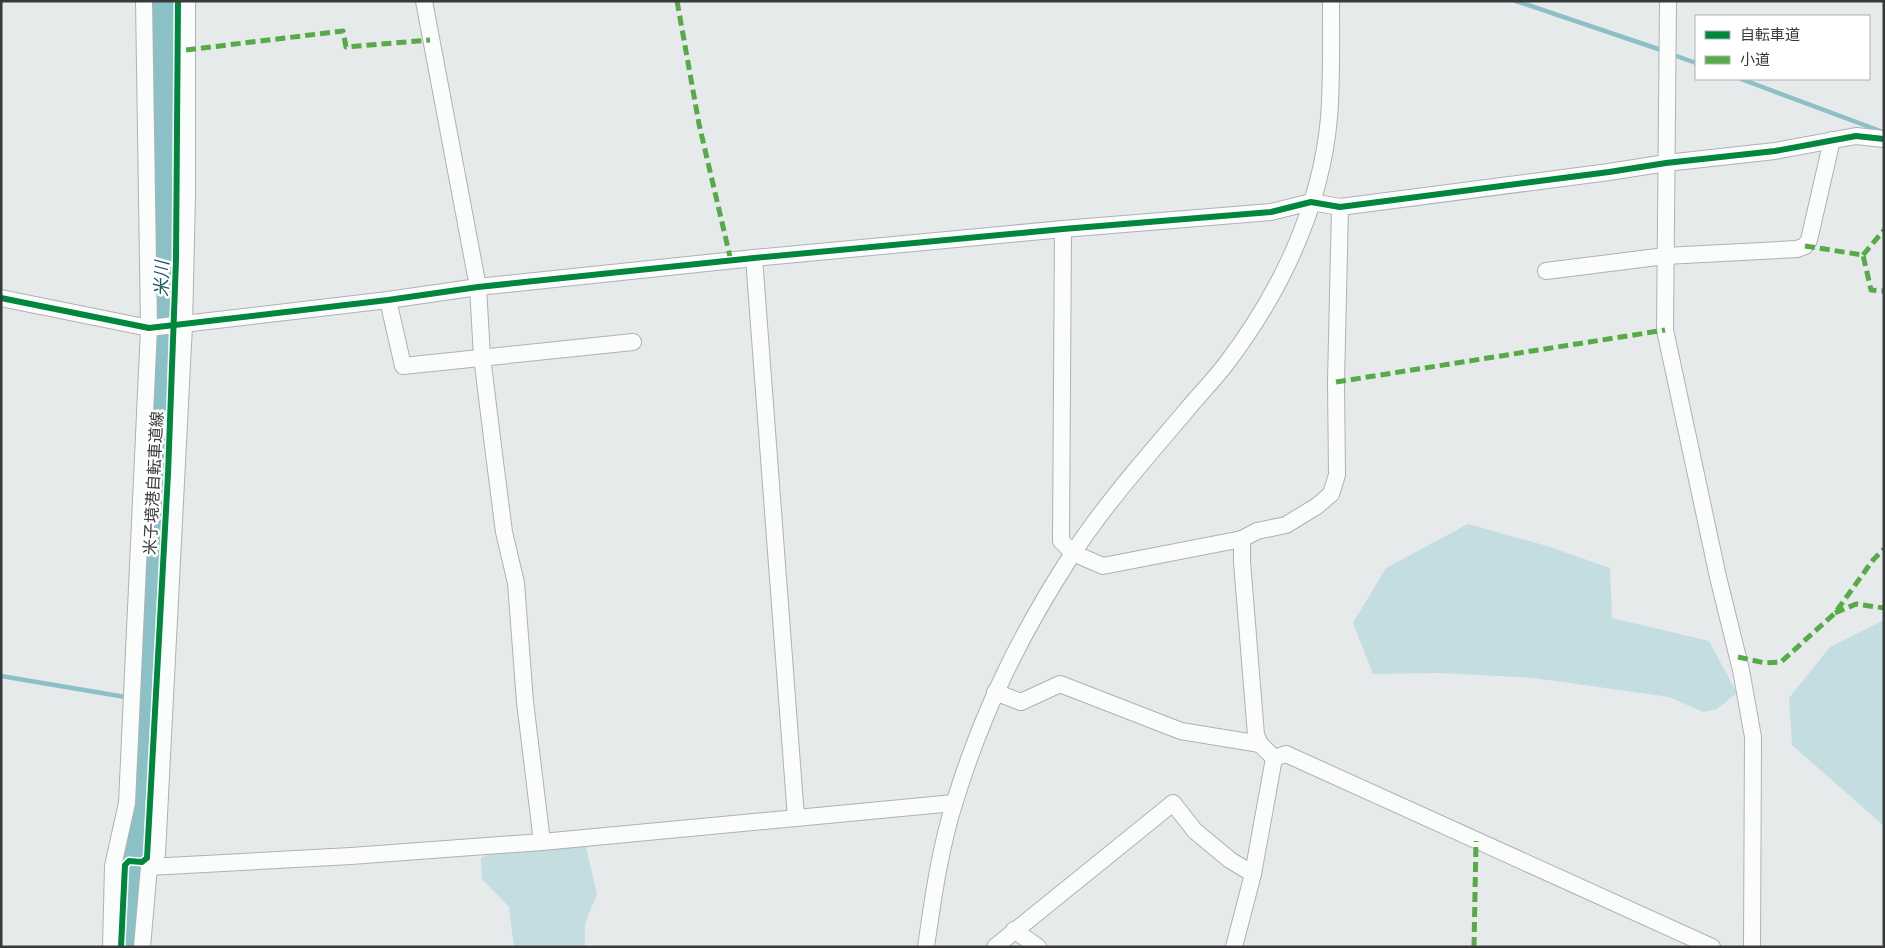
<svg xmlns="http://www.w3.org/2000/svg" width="1885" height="948" viewBox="0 0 1885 948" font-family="'PT Serif','Noto Sans JP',serif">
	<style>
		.green { fill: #c4dde1 }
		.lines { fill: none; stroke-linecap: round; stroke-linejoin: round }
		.stream { stroke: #8bc0c7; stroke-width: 4.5 }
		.river { stroke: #8bc0c7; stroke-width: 28 }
		.minor-casing { stroke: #afb2b2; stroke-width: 18 }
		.minor { stroke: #fbfcfc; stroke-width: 16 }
		.quiet { stroke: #55ac46; stroke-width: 5; stroke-dasharray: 10 5; stroke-linecap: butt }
		.cycleway-casing { stroke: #fff; stroke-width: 9 }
		.cycleway { stroke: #00873e; stroke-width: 6 }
		.labels { text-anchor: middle; stroke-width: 5; stroke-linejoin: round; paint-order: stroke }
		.street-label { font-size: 16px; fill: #37393a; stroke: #fff }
		.water-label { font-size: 18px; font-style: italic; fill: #195960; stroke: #fff }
	</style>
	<rect width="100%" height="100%" fill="#e7eaeb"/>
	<g class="green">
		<polygon points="1468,524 1547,546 1610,568 1612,618 1709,641 1737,693 1717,709 1703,712 1669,697 1534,678 1440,673 1373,674 1353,623 1386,568"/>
		<polygon points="1882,621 1884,622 1884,826 1792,745 1789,698 1830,647"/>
		<polygon points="585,843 597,894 585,924 585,947 514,947 509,907 482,879 481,858 497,851 535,851"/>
	</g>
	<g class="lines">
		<g class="stream">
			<polyline points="1516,1 1664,51"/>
			<polyline points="1671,54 1696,63"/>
			<polyline points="1741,79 1883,132"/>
			<polyline points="1,676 143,700"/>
		</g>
		<polyline class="river" points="131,947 160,391 166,1"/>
		<defs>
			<g id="minor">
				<polyline points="424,1 478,287 482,357 494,454 504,532 516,583 525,702 542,842 954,803"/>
				<polyline points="1668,1 1665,330 1718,577 1741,670 1753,737 1752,947"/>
				<polyline points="1063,229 1061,541 1073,553 1103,566 1242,539"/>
				<polyline points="754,258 796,818"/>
				<polyline points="1546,271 1665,256 1797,249 1805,246 1809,240 1832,140"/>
				<polyline points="1,298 149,328 388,300 478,287 754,258 1063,229 1271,212 1311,202 1340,207 1609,172 1666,163 1775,151 1856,136 1884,139"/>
				<polyline points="388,300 403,366 633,342"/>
				<polyline points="995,692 1021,702 1060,684 1181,731 1260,744"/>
				<polyline points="1274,758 1260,744 1256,735 1242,562 1242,539 1257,531 1286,525 1317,506 1331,494 1337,475 1336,382 1340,207"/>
				<polyline points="1274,758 1286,754 1712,947"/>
				<polyline points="149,867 351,856 542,842"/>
				<polyline points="1014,930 1038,947"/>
				<polyline points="111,947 113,866 127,803 149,328 144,1"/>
				<polyline points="142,947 149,867 157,854 184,325 187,196 187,1"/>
				<path d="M926 947C933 898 940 848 955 801 983 710 1021 633 1073 553 1106 503 1146 458 1185 412 1198 396 1213 381 1226 364 1280 293 1321 208 1329 118 1332 80 1331 40 1331 1"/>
				<polyline points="995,947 1173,803 1195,831 1230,860 1253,874"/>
				<polyline points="1234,947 1253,874 1274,758"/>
			</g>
		</defs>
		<use href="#minor" class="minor-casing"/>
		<use href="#minor" class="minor"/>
		<g class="quiet">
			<polyline points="677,1 699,124 731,261"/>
			<polyline points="186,50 343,31 346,47 430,40"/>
			<polyline points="1805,246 1863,255 1871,290 1884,291"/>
			<polyline points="1863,255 1884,230"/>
			<polyline points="1336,382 1665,330"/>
			<polyline points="1835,613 1856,604 1884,608"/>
			<polyline points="1738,657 1765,663 1781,662 1835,613 1873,560 1884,549"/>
			<polyline points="1474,947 1476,841"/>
		</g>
		<defs>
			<g id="cycleway">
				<polyline points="1,298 149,328 388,300 478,287 754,258 1063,229 1271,212 1311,202 1340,207 1609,172 1666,163 1775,151 1856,136 1884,139"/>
				<polyline points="121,947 125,865 129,861 142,862 147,858 168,474 176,260 178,1"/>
			</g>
		</defs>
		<use href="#cycleway" class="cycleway-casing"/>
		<use href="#cycleway" class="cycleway"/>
	</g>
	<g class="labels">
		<g class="street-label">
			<text transform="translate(153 483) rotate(-87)" y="6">米子境港自転車道線</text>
		</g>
		<g class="water-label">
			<text transform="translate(162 279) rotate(-89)" y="6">米川</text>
		</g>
	</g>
	<rect width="1885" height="948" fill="none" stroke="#37393a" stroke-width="5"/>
	<rect x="1695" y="15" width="175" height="65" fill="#ffffff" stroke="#afb0b0"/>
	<rect x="1705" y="31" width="25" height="8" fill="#00873e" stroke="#afb0b0"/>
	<text x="1740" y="40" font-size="15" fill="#37393a">自転車道</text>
	<rect x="1705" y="56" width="25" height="8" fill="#55ac46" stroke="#afb0b0"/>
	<text x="1740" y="65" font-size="15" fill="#37393a">小道</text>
</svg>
